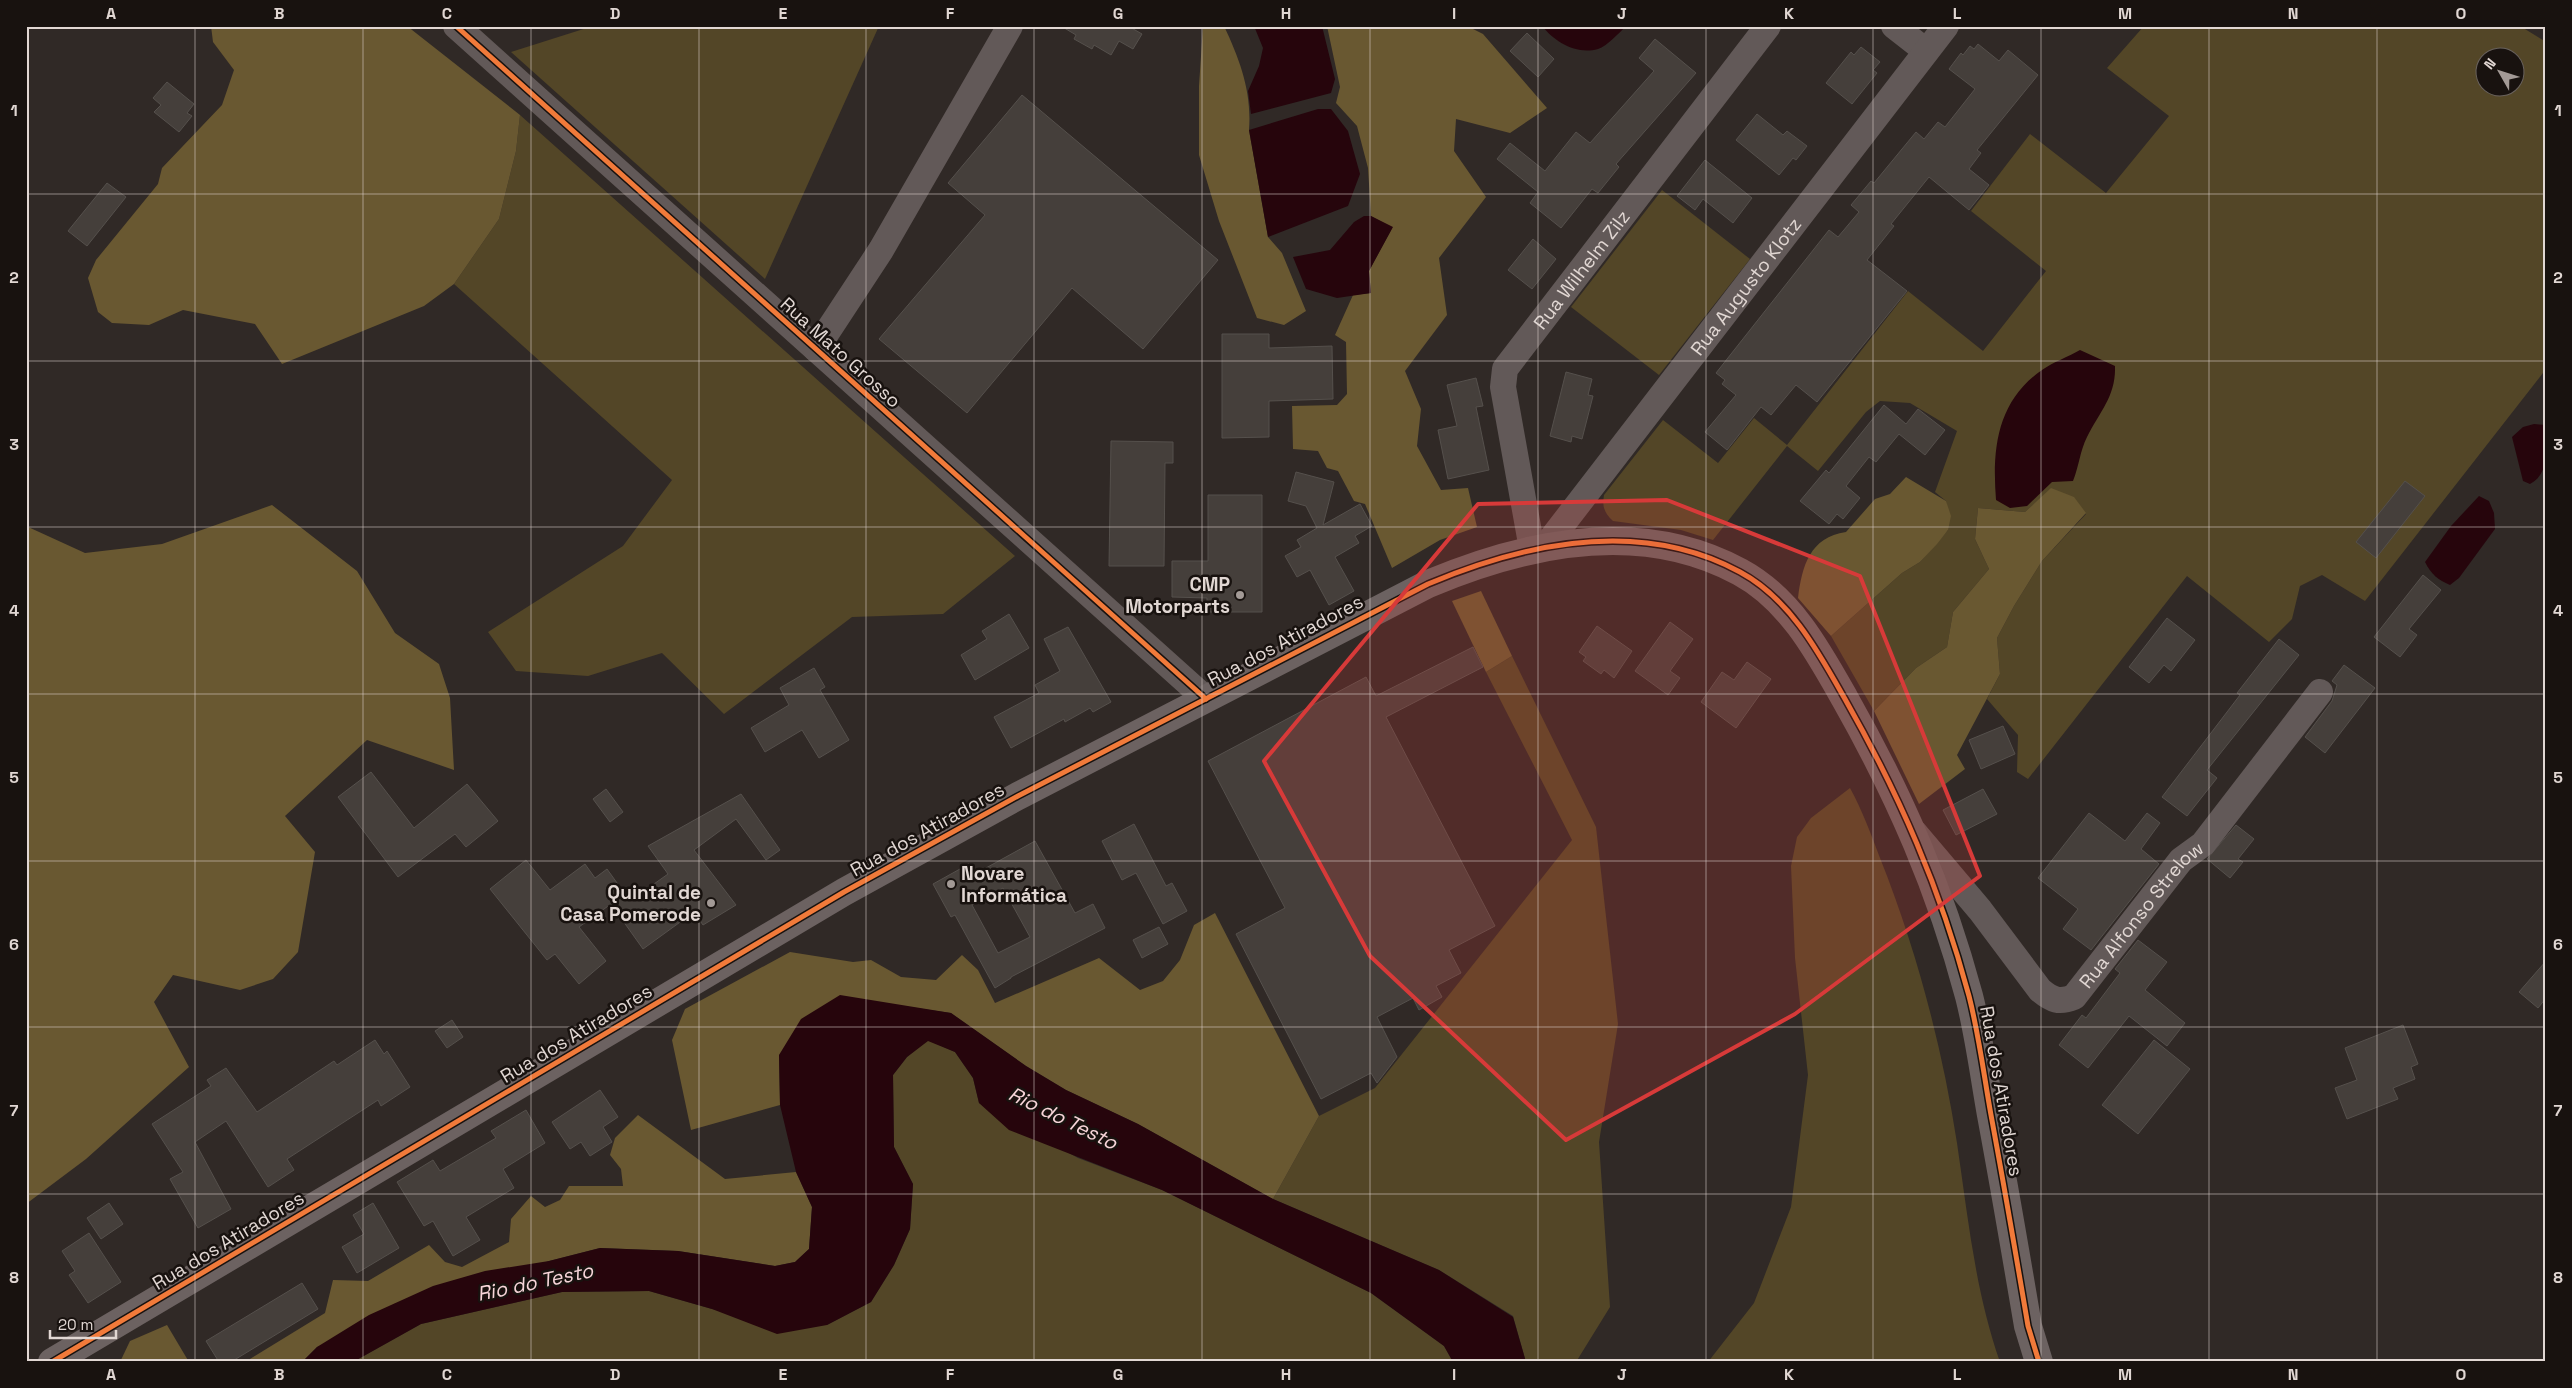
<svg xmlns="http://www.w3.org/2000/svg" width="2572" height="1388" viewBox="0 0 2572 1388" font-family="'Space Grotesk',sans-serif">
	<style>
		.green { fill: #534627; fill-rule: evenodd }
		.forest { fill: #695831 }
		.water { fill: #26050c }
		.building { fill: #453f3b; stroke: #55504c; fill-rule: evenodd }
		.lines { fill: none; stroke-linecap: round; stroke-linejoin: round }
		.minor { stroke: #625958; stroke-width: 26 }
		.major { stroke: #6c6261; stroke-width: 28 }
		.cycleway-casing { stroke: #18120f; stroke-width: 8 }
		.cycleway { stroke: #f17a3a; stroke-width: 5 }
		.marked { fill: #d73a39; fill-opacity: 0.2; stroke: #d73a39; stroke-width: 4; stroke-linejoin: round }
		.grid { fill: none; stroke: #e1d7d3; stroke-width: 1; stroke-opacity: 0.55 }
		.poi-dot { fill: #a39a96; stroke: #18120f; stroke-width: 2 }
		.labels { text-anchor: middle; stroke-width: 5; stroke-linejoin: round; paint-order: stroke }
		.street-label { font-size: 19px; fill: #e1d7d3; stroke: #18120f }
		.poi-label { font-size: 19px; font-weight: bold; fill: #e1d7d3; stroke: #18120f; text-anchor: end }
		.water-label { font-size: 20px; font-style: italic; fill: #f7d5d9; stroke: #18120f }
		.neatline { fill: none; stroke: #e1d7d3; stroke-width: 2 }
		.grid-label { font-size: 16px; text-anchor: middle; font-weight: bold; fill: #e1d7d3 }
	</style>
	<rect width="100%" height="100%" fill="#302926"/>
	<g class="green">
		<polygon points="593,26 879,26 765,279 511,52"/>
		<path d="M2144 26H2520L2546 42V369L2365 601 2322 575 2300 586 2292 619 2269 642 2187 576 2028 779 2017 772 2018 735 1987 699 2000 674 1997 638 2014 606 2042 561 2086 514 2051 489 2025 512 1978 508 1975 539 1989 569 1953 612 1947 647 1916 668 1874 711 1831 636 1902 573 1920 562 1948 530 1946 501 1935 492 1957 431 1910 403 1880 401 1866 412 1818 471 1787 446 1713 540 1681 530 1613 521C1604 513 1602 506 1604 495L1663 420 1718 463 1754 418 1787 445 1908 291 1983 351 2046 271 1971 211 2030 134 2106 193 2169 116 2107 68ZM2484 58H2514V88H2484Z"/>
		<polygon points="520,115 1015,556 943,614 852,617 724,714 662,653 588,676 516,671 488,632 623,546 672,480 454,284 499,219 516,151"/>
		<polygon points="1662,190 1750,259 1659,375 1571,307"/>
		<polygon points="1512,656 1596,827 1618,1024 1599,1142 1610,1307 1576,1362 1526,1362 1513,1316 1439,1270 1273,1199 1319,1116 1375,1088 1572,840 1486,672"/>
		<path d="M1850 788C1862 810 1871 834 1880 858 1916 948 1942 1046 1957 1143 1968 1217 1975 1291 2000 1362H1708L1754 1303 1791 1207 1808 1075 1795 958 1791 866 1797 837 1811 818Z"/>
		<polygon points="928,1040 955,1052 973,1078 979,1103 1078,1158 1162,1190 1371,1293 1444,1346 1453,1362 353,1362 421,1324 562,1292 649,1291 712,1309 827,1325 871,1302 894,1265 910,1229 913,1184 894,1147 893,1075 907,1057"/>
	</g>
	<g class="forest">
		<polygon points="211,26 407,26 520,115 516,151 499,219 454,284 424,306 282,364 255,324 183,310 149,325 112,323 98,312 88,278 96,260 158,184 162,168 222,105 234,70 213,42"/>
		<path d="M1203 26H1224C1240 60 1252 92 1249 130L1268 237 1282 253 1306 311 1284 325 1257 318 1219 221 1199 155V86Z"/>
		<polygon points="1327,26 1467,26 1483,34 1547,108 1510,133 1456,119 1454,151 1486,197 1439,258 1447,315 1405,371 1421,409 1417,446 1441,490 1468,488 1477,527 1440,540 1392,568 1365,504 1354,501 1338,471 1327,468 1318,451 1293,449 1292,406 1337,405 1347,394 1346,342 1335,335 1353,295 1371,293 1369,271 1392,228 1371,216 1368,168 1357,126 1336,103 1340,87"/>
		<path d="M1906 477 1946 501 1951 516 1948 530 1937 544 1920 562 1902 573 1831 636 1798 598C1802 566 1810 537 1846 532L1875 499 1890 494Z"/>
		<polygon points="2051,488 2074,497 2086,513 2042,561 2014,606 1997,638 2000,674 1957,755 1965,769 1919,804 1874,711 1916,668 1947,647 1953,612 1989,569 1975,539 1978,508 2025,512"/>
		<polygon points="272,505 357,571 395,633 439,664 450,698 454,770 367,740 285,816 315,852 298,952 273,979 240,990 173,975 154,1002 189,1067 86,1159 26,1204 26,526 85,553 162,544"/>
		<polygon points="1481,591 1512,656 1486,672 1452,601"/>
		<polygon points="1215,913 1319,1116 1273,1199 1138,1124 1066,1090 1026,1066 951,1013 902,1006 779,1055 780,1105 691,1130 672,1040 685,1009 790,952 853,962 871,960 901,977 936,980 962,955 978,970 995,1003 1099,958 1140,990 1163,981 1180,960 1194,925"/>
		<polygon points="638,1115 725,1179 796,1172 812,1207 809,1249 795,1262 775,1266 678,1251 600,1248 549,1261 317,1347 302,1362 245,1362 325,1313 333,1280 368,1281 429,1245 445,1262 462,1267 509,1242 511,1219 531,1196 545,1207 560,1200 569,1186 623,1186 621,1169 610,1155 615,1138"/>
		<polygon points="167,1325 189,1362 120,1362 130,1341"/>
	</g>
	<g class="water">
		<polygon points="1254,26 1322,26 1335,79 1331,93 1251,114 1248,91 1259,66 1263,48"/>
		<path d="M1542 26H1626C1619 33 1607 46 1598 49 1576 55 1555 42 1542 26Z"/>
		<polygon points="1318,109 1331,109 1348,131 1360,174 1348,206 1268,237 1249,130"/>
		<polygon points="1364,216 1371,216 1393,227 1369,271 1371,293 1337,298 1306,289 1293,257 1330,250 1354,222"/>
		<path d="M2080 350 2115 366C2116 396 2100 411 2087 437 2080 451 2079 466 2073 481L2052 482 2027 506 2010 508 1996 500C1992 449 1997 401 2042 370 2053 362 2068 357 2080 350Z"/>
		<path d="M2534 424 2546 425C2546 445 2551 473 2530 484L2523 481 2512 437 2523 427Z"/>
		<path d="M2479 496 2489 501 2494 513 2495 529 2459 578 2450 585C2438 580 2431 574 2425 562L2451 526Z"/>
		<polygon points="840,995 951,1013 1026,1066 1066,1090 1138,1124 1273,1199 1439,1270 1513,1317 1526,1362 1453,1362 1444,1346 1371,1293 1162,1190 1009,1130 979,1103 973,1078 955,1052 928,1041 907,1057 893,1075 894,1147 913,1184 910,1229 894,1265 871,1302 827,1325 777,1334 712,1309 649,1291 562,1292 421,1324 353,1362 302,1362 317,1347 369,1315 433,1286 485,1271 549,1261 600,1248 678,1251 775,1266 795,1262 809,1249 812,1207 796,1172 780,1105 779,1055 801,1019"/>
	</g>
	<g class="building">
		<polygon points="1061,26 1128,26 1142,34 1133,49 1119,41 1111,55 1094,45 1092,49 1074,39 1076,35"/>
		<polygon points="1527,33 1554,59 1538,77 1510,51"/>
		<polygon points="1655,39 1696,73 1616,164 1619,167 1598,193 1592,189 1561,228 1530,203 1538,192 1497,159 1510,143 1545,171 1576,132 1590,143 1654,71 1639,58"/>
		<polygon points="1978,44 1999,61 2008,50 2038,75 1977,150 1981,153 1969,169 1989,185 1969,210 1929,177 1891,224 1894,226 1867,260 1907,291 1817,402 1796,385 1771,415 1761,407 1727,450 1705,432 1736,395 1722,384 1725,380 1716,373 1829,230 1838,237 1859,212 1851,205 1871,181 1874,183 1916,132 1924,139 1938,122 1945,127 1975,89 1949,69 1961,53 1963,55 1970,46 1974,49"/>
		<polygon points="1861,47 1880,62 1873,70 1877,73 1852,104 1826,83 1851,52 1854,55"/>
		<polygon points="167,82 194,104 187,113 192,116 179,132 154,112 161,105 153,98"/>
		<polygon points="1022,95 1218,260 1143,349 1072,288 967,413 879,339 985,215 948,183"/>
		<polygon points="1757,114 1783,135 1787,131 1807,146 1796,160 1793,158 1779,175 1736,140"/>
		<polygon points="1705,160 1752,198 1733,223 1703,199 1695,210 1677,196"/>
		<polygon points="107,183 126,197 87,246 68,231"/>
		<polygon points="1533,239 1556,259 1532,289 1508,270"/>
		<polygon points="1222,334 1269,334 1269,348 1332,346 1333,399 1269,401 1269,437 1222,438"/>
		<polygon points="1566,372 1592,379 1588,395 1593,396 1582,439 1572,436 1571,442 1550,436"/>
		<polygon points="1476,378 1483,406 1476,407 1489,470 1448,479 1438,430 1457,426 1447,385"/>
		<polygon points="1884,405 1906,424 1918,409 1945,430 1925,455 1899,434 1876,462 1869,457 1846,486 1860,498 1843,519 1837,514 1829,524 1800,501 1826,470 1829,473"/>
		<polygon points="1111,441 1173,442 1173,463 1165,463 1164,566 1109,566"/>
		<polygon points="1296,472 1334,482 1323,525 1360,504 1372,526 1355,536 1359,543 1335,557 1354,591 1329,605 1310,570 1297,577 1285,556 1301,547 1297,540 1317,528 1306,506 1288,501"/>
		<polygon points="2405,481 2425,496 2376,558 2356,542"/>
		<polygon points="1208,495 1262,495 1262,612 1207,612 1207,598 1172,597 1172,561 1208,561"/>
		<polygon points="2423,575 2441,590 2409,629 2417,635 2400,657 2374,637"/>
		<polygon points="1009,614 1029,648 975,680 961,655 987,639 982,631"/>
		<polygon points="2167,618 2195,640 2171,671 2164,665 2149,683 2129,667"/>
		<polygon points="1670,622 1693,639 1670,671 1680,678 1668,695 1635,671"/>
		<polygon points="1597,626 1632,651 1614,678 1604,670 1601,674 1583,661 1586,657 1579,652"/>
		<polygon points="1068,627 1111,702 1093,712 1090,708 1065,722 1064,719 1011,748 994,717 1039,693 1035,685 1060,671 1044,639"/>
		<polygon points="2279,639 2299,655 2207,770 2217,778 2187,816 2162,797 2240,695 2237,693"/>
		<polygon points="1473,647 1483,667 1386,717 1495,926 1449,950 1461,973 1436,986 1442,997 1419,1010 1413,998 1377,1017 1397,1057 1377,1083 1371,1073 1321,1099 1236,934 1285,908 1208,761 1366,677 1376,696"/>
		<polygon points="1747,662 1771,679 1736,728 1701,702 1722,672 1734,680"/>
		<polygon points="2344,665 2375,688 2325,753 2305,737 2332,701 2337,685 2332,681"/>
		<polygon points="814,668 825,687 820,690 849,740 819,758 802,730 765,752 751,728 789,705 780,688"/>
		<polygon points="2003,726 2015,754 1981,769 1969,740"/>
		<polygon points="371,772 414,828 467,784 498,821 466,847 455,834 398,877 338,797"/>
		<polygon points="606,789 623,812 610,822 593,799"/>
		<polygon points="1983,789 1997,814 1956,835 1943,810"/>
		<polygon points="741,794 780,850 766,860 736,819 694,850 736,905 703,925 694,912 643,949 611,904 579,927 606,961 579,984 555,954 547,960 490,889 526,860 550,890 585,864 595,878 607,869 630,901 668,874 648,846"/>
		<polygon points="2089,813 2125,841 2147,813 2160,823 2141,849 2159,864 2091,950 2063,929 2078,909 2038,878"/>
		<polygon points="1134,824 1166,886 1172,883 1187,911 1163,924 1136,873 1122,880 1102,841"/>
		<polygon points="2236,825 2254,839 2238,859 2243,862 2230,878 2207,859"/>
		<path d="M1035 841 1075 913 1093 904 1105 928 1011 977V978L995 988 955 915 951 917 933 884 969 864 975 874ZM1003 888 1030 937 998 953 972 905Z"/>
		<polygon points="1159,927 1168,944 1142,958 1133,940"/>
		<polygon points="2138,940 2167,962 2145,990 2185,1023 2167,1046 2129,1016 2088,1068 2059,1045 2082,1015 2086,1018 2120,973 2115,969"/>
		<polygon points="2546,961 2546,998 2538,1008 2519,992"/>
		<polygon points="452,1020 463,1037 447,1048 435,1031"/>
		<polygon points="2403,1025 2418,1064 2411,1067 2415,1079 2393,1088 2398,1099 2347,1119 2335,1088 2357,1080 2345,1048"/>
		<polygon points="375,1040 384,1054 387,1051 410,1087 381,1106 378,1100 287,1159 294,1170 268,1187 226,1121 195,1142 231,1209 198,1228 170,1179 183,1172 152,1124 211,1086 207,1080 226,1068 257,1112 334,1061 337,1065"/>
		<polygon points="2154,1040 2190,1069 2138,1134 2102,1105"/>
		<polygon points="600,1090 618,1117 603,1127 612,1142 590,1156 581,1142 570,1149 552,1122"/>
		<polygon points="526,1110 545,1143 503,1169 514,1188 466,1217 480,1240 453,1256 433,1221 424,1226 397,1182 433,1160 440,1171 496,1138 491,1131"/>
		<polygon points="109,1203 123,1224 101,1239 87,1218"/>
		<polygon points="373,1203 399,1248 357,1273 342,1247 364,1234 353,1215"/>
		<polygon points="89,1233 121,1282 88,1303 69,1275 75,1271 62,1251"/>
		<polygon points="302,1283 318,1309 231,1362 219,1362 206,1341"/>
	</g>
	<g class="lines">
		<g class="minor">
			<polyline points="456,26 1206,699"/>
			<polyline points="1894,26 1926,51"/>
			<polyline points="816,349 881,250 1010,26"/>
			<path id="s1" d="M1545 547 1946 26"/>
			<path id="s2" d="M1532 549 1503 387 1505 369 1768 26"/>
			<path id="s3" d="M1914 832 1980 910 2040 990C2052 1000 2059 1003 2074 997L2181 860 2203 844 2320 692"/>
		</g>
		<path class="major" d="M52 1362 844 892 1018 796 1428 584C1525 543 1641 518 1740 572 1790 599 1818 651 1845 699 1900 796 1940 888 1969 996 1979 1035 1984 1076 1991 1115 2004 1185 2016 1255 2028 1326L2039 1362"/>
		<defs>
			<g id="cycleway">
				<polyline points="456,26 1206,699"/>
				<path d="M52 1362 844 892 1018 796 1428 584C1525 543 1641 518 1740 572 1790 599 1818 651 1845 699 1900 796 1940 888 1969 996 1979 1035 1984 1076 1991 1115 2004 1185 2016 1255 2028 1326L2039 1362"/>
			</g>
		</defs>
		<use href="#cycleway" class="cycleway-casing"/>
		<use href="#cycleway" class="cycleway"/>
	</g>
	<path class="marked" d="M1667 500 1860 576 1980 876 1795 1014 1566 1140 1370 956 1264 761 1478 504Z"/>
	<path class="grid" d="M195 26V1362M363 26V1362M531 26V1362M699 26V1362M866 26V1362M1034 26V1362M1202 26V1362M1370 26V1362M1538 26V1362M1706 26V1362M1873 26V1362M2041 26V1362M2209 26V1362M2377 26V1362M26 194H2546M26 361H2546M26 527H2546M26 694H2546M26 861H2546M26 1027H2546M26 1194H2546"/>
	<g class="poi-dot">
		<circle cx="1240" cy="595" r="5"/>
		<circle cx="951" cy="884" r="5"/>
		<circle cx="711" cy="903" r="5"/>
	</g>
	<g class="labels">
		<g class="street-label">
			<text dy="7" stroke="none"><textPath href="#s2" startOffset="308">Rua Wilhelm Zilz</textPath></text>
			<text dy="7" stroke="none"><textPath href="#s1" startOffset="329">Rua Augusto Klotz</textPath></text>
			<text transform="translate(841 352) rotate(42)" y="7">Rua Mato Grosso</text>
			<text transform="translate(1285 640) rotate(-28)" y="7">Rua dos Atiradores</text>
			<text transform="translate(927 829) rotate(-29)" y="7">Rua dos Atiradores</text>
			<text dy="7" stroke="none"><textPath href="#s3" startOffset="346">Rua Alfonso Strelow</textPath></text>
			<text transform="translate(576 1033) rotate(-31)" y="7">Rua dos Atiradores</text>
			<text transform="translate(2002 1091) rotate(80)" y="7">Rua dos Atiradores</text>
			<text transform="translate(228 1240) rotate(-31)" y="7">Rua dos Atiradores</text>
		</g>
		<g class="poi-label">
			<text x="1230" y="591">CMP<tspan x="1230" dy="22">Motorparts</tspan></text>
			<text x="961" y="880" text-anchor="start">Novare<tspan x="961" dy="22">Informática</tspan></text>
			<text x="701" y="899">Quintal de<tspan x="701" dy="22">Casa Pomerode</tspan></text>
		</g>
		<g class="water-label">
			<text transform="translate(1063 1118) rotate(26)" y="7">Rio do Testo</text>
			<text transform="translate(535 1282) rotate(-12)" y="7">Rio do Testo</text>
		</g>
	</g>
	<rect width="2572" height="1388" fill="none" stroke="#18120f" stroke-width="55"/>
	<g transform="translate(2500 72) rotate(309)"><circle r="24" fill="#18120f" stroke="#68615d"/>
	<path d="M0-4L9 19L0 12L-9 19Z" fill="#a39a96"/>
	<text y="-8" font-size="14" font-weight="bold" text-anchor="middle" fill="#e1d7d3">N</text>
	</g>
	<path d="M50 1330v8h66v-8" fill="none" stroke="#e1d7d3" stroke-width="2.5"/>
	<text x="58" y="1330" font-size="15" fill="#e1d7d3" stroke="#18120f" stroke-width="4" paint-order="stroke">20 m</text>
	<rect x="28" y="28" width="2516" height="1332" class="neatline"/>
	<g class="grid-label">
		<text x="111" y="19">A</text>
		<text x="279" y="19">B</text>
		<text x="447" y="19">C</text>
		<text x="615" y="19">D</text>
		<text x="783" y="19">E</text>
		<text x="950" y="19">F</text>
		<text x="1118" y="19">G</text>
		<text x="1286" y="19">H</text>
		<text x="1454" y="19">I</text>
		<text x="1622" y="19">J</text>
		<text x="1789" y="19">K</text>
		<text x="1957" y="19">L</text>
		<text x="2125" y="19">M</text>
		<text x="2293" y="19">N</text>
		<text x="2461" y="19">O</text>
		<text x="14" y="116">1</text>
		<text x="2558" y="116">1</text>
		<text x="14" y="283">2</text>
		<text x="2558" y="283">2</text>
		<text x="14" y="450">3</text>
		<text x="2558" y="450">3</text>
		<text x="14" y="616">4</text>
		<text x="2558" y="616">4</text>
		<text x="14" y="783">5</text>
		<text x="2558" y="783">5</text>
		<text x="14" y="950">6</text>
		<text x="2558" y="950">6</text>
		<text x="14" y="1116">7</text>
		<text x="2558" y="1116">7</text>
		<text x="14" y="1283">8</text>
		<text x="2558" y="1283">8</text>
		<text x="111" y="1380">A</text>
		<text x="279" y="1380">B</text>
		<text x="447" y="1380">C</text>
		<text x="615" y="1380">D</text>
		<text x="783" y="1380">E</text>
		<text x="950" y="1380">F</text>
		<text x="1118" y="1380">G</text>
		<text x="1286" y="1380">H</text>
		<text x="1454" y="1380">I</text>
		<text x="1622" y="1380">J</text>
		<text x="1789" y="1380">K</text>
		<text x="1957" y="1380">L</text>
		<text x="2125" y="1380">M</text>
		<text x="2293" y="1380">N</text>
		<text x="2461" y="1380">O</text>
	</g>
</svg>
